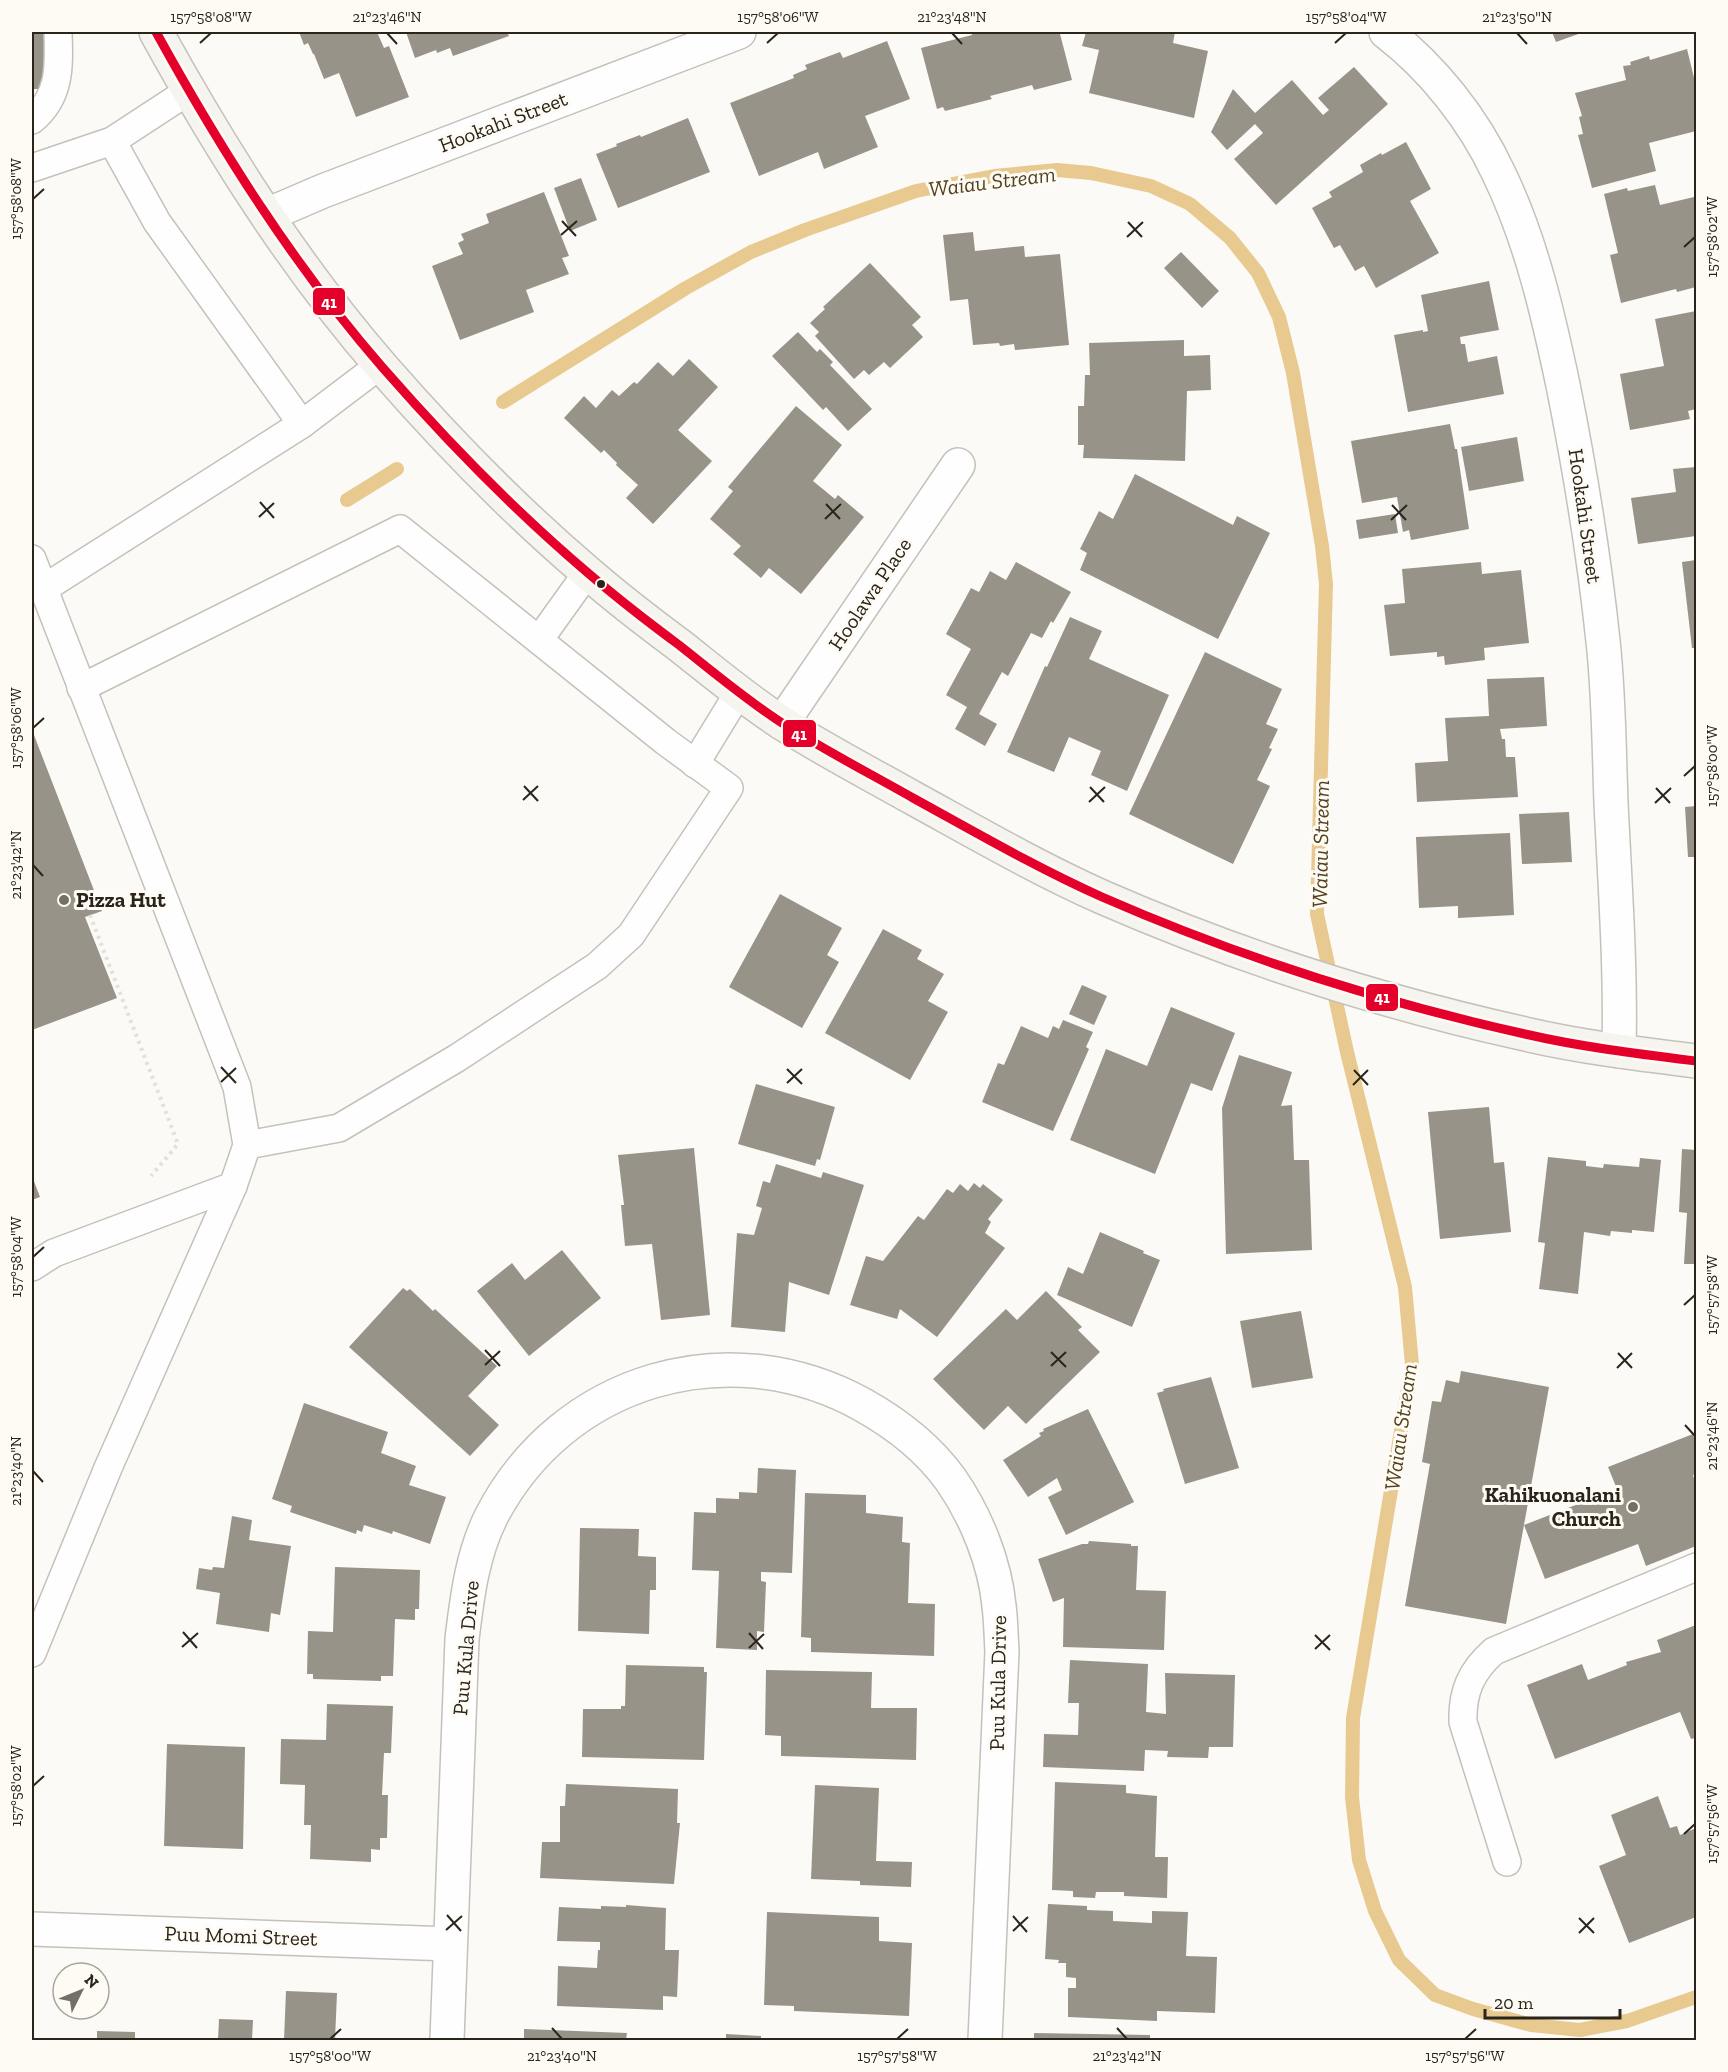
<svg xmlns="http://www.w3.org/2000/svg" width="1728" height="2072" viewBox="0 0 1728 2072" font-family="'Zilla Slab',serif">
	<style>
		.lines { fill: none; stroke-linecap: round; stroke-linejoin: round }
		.stream { stroke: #e8ca90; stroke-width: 14 }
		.building { fill: #989388 }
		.lane-casing { stroke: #c5c1ba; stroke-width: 30 }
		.street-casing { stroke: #c5c1ba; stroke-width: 36 }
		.secondary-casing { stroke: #c5c1ba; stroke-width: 36 }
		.path { stroke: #e1e0df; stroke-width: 4; stroke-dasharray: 3 4.5; stroke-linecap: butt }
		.lane { stroke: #fffefe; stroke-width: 27 }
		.street { stroke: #fffefe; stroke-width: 33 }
		.secondary { stroke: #f6f4ef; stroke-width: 33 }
		.bus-1-casing { stroke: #fefbf5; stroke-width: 14 }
		.bus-1 { stroke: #e4002b; stroke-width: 9 }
		.ticks { fill: none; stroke: #2a241a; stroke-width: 2 }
		.bus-dot { fill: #2a241a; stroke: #fefbf5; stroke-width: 2 }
		.poi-dot { fill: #746f67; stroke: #fefbf5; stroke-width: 2 }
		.labels { text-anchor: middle; stroke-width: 6; stroke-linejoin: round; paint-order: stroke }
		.street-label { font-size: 21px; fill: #2a241a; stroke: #fefbf5 }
		.poi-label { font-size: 21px; font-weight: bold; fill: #2a241a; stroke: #fefbf5; text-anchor: start }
		.water-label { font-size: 22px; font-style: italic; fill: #53421f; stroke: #fefbf5 }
		.line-badge { stroke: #fefbf5; stroke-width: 2 }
		.badge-label { font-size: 16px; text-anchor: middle; font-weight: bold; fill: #fff }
		.neatline { fill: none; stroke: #2a241a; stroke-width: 2 }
		.ticks-label { font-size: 15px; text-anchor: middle; fill: #2a241a }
	</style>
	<rect width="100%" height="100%" fill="#fcfaf7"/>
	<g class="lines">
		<g class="stream">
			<polyline points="503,402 686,288 751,252 805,230 916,191 994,176 1057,170 1091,173 1151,186 1190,204 1230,238 1258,273 1279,317 1293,373 1322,546 1326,584 1317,914 1347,1052 1405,1287 1412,1365 1353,1718 1352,1797 1359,1860 1375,1911 1399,1960 1435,1995 1473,2009 1531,2025 1580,2030 1627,2021 1696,1997"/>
			<polyline points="347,500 397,469"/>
		</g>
	</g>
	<g class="building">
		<polygon points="32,32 46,32 47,89 32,89"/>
		<polygon points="299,32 377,32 384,48 389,46 409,97 356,117 339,73 324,79 314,54 313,54 308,43 304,45"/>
		<polygon points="406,32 507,32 509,36 453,56 450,48 437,53 436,50 415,58"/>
		<polygon points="972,32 1068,32 1060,34 1072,80 1034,90 1032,85 990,96 992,99 945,111 943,107 937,109 921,48 972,35"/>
		<polygon points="1086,32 1175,32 1173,43 1208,51 1194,118 1089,93 1099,50 1082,46"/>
		<polygon points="1552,32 1584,32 1556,42"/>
		<polygon points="887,41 910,99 865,116 878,147 824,169 818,152 759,176 730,103 794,78 793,75 807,69 805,65 840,52 843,58"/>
		<polygon points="1687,49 1696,86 1696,131 1649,143 1656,171 1592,188 1578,135 1583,134 1579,117 1582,116 1575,93 1626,80 1623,66 1631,65 1630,62 1649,56 1650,60"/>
		<polygon points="1354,67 1388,104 1276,205 1234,159 1263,133 1255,124 1227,150 1211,132 1233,89 1255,113 1292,80 1323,115 1329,110 1318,98"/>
		<polygon points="688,118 710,172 618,208 596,154 617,146 616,144 640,135 641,137"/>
		<polygon points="1406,142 1431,189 1410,201 1439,253 1376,288 1364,266 1355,271 1340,245 1334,248 1312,208 1332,197 1329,192 1363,172 1360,165 1381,153 1382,155"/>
		<polygon points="581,178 597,220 570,231 554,188"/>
		<polygon points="1655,185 1660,205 1694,197 1696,207 1696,287 1677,292 1676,289 1621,303 1610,255 1618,253 1604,194 1627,188 1628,191"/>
		<polygon points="544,192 569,256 562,258 569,274 526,290 534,312 460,340 432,266 463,254 458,243 464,240 461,234 489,223 486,214"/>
		<polygon points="973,232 975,251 1024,246 1025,257 1060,254 1069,345 1015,350 1014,344 1000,346 999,343 973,345 968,299 950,301 943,235"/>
		<polygon points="1181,252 1219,291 1202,308 1164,268"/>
		<polygon points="870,263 921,317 912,325 923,337 890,368 884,362 869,375 864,370 854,379 815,336 819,332 810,323 825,309 823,307"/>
		<polygon points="1489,281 1499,330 1460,337 1461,344 1465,344 1468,362 1497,356 1504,394 1408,412 1394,335 1423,330 1423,332 1428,331 1421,295"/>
		<polygon points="1696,311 1696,409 1688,411 1690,419 1630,430 1620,374 1664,366 1655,319"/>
		<polygon points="798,332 817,352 820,349 833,362 830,365 872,409 848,431 826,407 823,410 772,356"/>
		<polygon points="1184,340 1184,356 1210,355 1211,390 1187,391 1185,461 1083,458 1084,445 1078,445 1078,406 1084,406 1085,375 1090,375 1089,343"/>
		<polygon points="689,359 718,387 678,430 712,461 653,524 626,498 638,485 616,465 617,463 604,450 601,453 564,418 584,396 596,408 612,390 619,396 634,382 637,384 658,362 673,376"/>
		<polygon points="796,406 842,445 813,481 835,499 838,495 864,517 801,594 769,568 761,578 733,554 741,546 710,519 733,491 728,487"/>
		<polygon points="1450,424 1455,449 1457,449 1469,529 1411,540 1409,530 1403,532 1397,497 1362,503 1351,441"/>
		<polygon points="1517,437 1524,481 1469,491 1461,447"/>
		<polygon points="1696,467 1696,536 1638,544 1631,498 1676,492 1673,469"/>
		<polygon points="1135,474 1233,525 1237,516 1270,533 1218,639 1080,570 1087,553 1080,549 1099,511 1113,519"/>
		<polygon points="1395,514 1398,533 1359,539 1356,520"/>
		<polygon points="1696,560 1696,648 1692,648 1682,562"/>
		<polygon points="1016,562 1071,592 1053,623 1051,621 1042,638 1031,633 1008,676 1002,672 979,714 997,724 985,746 955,729 967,707 946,695 971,649 946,634 971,588 979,592 990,571 1006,580"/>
		<polygon points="1481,562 1482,574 1521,570 1529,643 1484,648 1485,660 1445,665 1444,656 1437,657 1437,652 1390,656 1384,605 1405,603 1402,569"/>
		<polygon points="1070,617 1102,631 1089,659 1169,695 1127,791 1091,775 1101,751 1069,737 1054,772 1007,752 1045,666 1047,667"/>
		<polygon points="1205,652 1282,689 1266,724 1278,729 1269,748 1272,749 1257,780 1270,786 1233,864 1129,814"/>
		<polygon points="1544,677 1547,726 1500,729 1502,739 1505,739 1506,757 1515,757 1518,797 1417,802 1415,763 1448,761 1445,718 1489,716 1487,679"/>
		<polygon points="32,730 102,911 85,917 117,998 32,1030"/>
		<polygon points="1696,806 1696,857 1688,857 1685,807"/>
		<polygon points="1569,812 1572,862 1522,864 1519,814"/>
		<polygon points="1510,833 1514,915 1458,918 1458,906 1419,908 1416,837"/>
		<polygon points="780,894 842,928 827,955 839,962 802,1028 729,987"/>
		<polygon points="883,929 922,950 917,959 944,974 928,1001 948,1012 910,1080 825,1033"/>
		<polygon points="1082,985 1107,996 1094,1025 1069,1014"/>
		<polygon points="1171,1007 1235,1033 1212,1091 1191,1083 1155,1174 1070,1140 1106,1049 1147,1066"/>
		<polygon points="1063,1020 1093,1032 1086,1047 1089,1049 1053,1131 982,1102 998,1063 1004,1065 1021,1026 1048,1038 1053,1026 1059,1029"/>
		<polygon points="1239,1055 1292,1072 1281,1106 1292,1105 1294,1160 1309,1160 1312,1250 1226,1254 1222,1108"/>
		<polygon points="756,1084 835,1107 820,1160 817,1159 815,1166 738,1144"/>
		<polygon points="1489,1107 1494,1163 1504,1162 1511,1232 1440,1239 1428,1112"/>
		<polygon points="694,1148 710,1315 661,1320 652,1244 625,1246 621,1205 624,1205 618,1155"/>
		<polygon points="1682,1149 1696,1150 1696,1264 1684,1264 1687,1213 1679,1212"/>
		<polygon points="1548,1157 1586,1161 1586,1166 1603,1168 1604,1164 1639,1167 1640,1158 1661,1160 1654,1232 1632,1230 1632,1233 1611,1231 1610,1236 1584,1232 1578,1294 1539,1289 1545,1243 1538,1242"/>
		<polygon points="776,1164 821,1178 823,1172 864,1185 829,1295 789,1282 785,1332 731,1327 737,1233 754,1235 762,1208 756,1206 763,1181 770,1183"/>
		<polygon points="32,1176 40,1197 32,1200"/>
		<polygon points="974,1183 980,1188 983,1184 1003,1200 988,1219 991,1222 985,1233 1005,1248 937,1337 900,1309 897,1319 850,1305 866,1256 883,1261 918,1216 924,1220 947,1189 953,1193 960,1184 968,1191"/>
		<polygon points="1100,1232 1144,1251 1143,1253 1160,1260 1132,1327 1057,1295 1068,1267 1083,1274"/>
		<polygon points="562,1250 601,1298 529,1356 477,1291 512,1263 525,1280"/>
		<polygon points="403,1288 407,1291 410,1289 433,1311 435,1309 497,1366 468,1396 499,1425 470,1456 349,1347"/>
		<polygon points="1046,1291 1082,1327 1078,1330 1100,1352 1026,1424 1008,1406 984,1430 933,1379 1006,1309 1017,1320"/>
		<polygon points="1301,1311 1313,1378 1252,1388 1240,1321"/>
		<polygon points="1461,1371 1549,1387 1506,1624 1405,1606 1430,1464 1422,1462 1432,1401 1441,1402 1446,1380 1459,1383"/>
		<polygon points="1211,1377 1239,1468 1185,1484 1157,1393 1164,1391 1163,1389"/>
		<polygon points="304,1403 388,1432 381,1453 416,1466 409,1485 446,1497 430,1544 393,1531 392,1534 364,1525 362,1532 357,1530 356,1534 290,1512 292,1506 272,1499"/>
		<polygon points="1088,1409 1134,1502 1066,1535 1048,1497 1062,1490 1057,1478 1028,1497 1003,1460 1041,1436 1039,1433 1044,1431 1043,1429"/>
		<polygon points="1693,1434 1696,1445 1696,1474 1693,1475 1696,1485 1696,1546 1646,1566 1638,1544 1545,1579 1524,1525 1617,1489 1608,1467"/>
		<polygon points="758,1468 796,1470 792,1573 761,1572 761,1581 766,1582 764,1632 757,1631 757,1650 716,1648 719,1571 692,1570 694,1512 716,1513 716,1498 739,1499 739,1492 757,1493"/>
		<polygon points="805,1493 866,1495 866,1513 903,1517 902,1542 910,1543 908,1603 935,1604 934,1656 811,1652 811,1638 801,1637"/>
		<polygon points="232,1516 252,1520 249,1540 291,1546 280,1615 271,1613 269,1632 216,1624 220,1593 196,1589 199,1568 212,1570 213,1567 224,1568"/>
		<polygon points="580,1528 639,1529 638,1556 656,1557 656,1590 650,1590 649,1634 578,1631"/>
		<polygon points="1089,1541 1131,1544 1131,1546 1138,1546 1136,1590 1166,1591 1164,1650 1063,1647 1064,1598 1053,1602 1038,1559 1082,1544 1088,1544"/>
		<polygon points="335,1567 420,1570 419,1609 415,1609 415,1620 395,1619 393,1676 381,1676 381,1681 313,1679 313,1674 307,1674 308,1631 333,1632"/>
		<polygon points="1696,1625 1696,1738 1691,1739 1680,1712 1555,1759 1527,1685 1582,1664 1588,1680 1627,1665 1626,1662 1661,1652 1657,1640"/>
		<polygon points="1070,1660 1148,1664 1146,1712 1166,1714 1165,1673 1235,1675 1233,1747 1209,1747 1208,1758 1167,1757 1168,1751 1145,1750 1144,1771 1043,1767 1044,1734 1078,1735 1079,1703 1068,1703"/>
		<polygon points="626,1665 704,1667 704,1672 707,1672 704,1760 582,1757 583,1709 621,1709 621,1706 625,1706"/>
		<polygon points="766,1670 872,1672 871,1708 917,1708 916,1760 781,1756 781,1736 765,1735"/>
		<polygon points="327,1704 393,1706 391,1753 384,1753 382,1795 388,1795 387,1838 380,1838 380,1850 371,1849 371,1862 310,1859 311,1825 304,1825 305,1785 280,1784 281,1739 326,1740"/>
		<polygon points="167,1744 245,1747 243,1849 164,1846"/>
		<polygon points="1055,1782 1126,1785 1126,1793 1157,1796 1155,1857 1168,1857 1167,1898 1124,1896 1124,1892 1096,1892 1095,1898 1073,1897 1073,1891 1052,1890"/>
		<polygon points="566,1784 678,1789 677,1823 680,1823 674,1884 540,1878 542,1842 560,1842 560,1806 565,1806"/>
		<polygon points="815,1785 879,1788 876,1861 912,1862 911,1887 860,1885 860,1881 811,1879"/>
		<polygon points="1658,1796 1670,1828 1677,1826 1680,1835 1696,1828 1696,1917 1629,1943 1599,1866 1626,1855 1611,1815"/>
		<polygon points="1048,1904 1087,1906 1087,1910 1113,1911 1113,1921 1152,1923 1152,1911 1188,1912 1186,1956 1217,1957 1215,2013 1157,2011 1157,2021 1068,2017 1068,1988 1076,1988 1076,1978 1066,1977 1066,1963 1058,1963 1059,1960 1045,1959"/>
		<polygon points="626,1905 666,1908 665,1950 679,1950 677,1997 663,1996 663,2010 557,2006 558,1966 597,1968 598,1950 600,1950 600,1942 557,1941 559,1907 601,1909 601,1906 626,1907"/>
		<polygon points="767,1912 879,1917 879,1941 912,1943 909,2016 794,2011 794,2006 764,2005"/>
		<polygon points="286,1991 337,1993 335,2040 284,2040"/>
		<polygon points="219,2019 253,2020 252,2040 218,2040"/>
		<polygon points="524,2029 627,2033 626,2040 524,2040"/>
		<polygon points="97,2031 135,2032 135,2040 97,2040"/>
		<polygon points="1034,2033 1150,2035 1150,2040 1034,2040"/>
		<polygon points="726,2034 761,2036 761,2040 726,2040"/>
		<polygon points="835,2038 875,2039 875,2040 835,2040"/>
	</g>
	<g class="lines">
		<defs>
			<g id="lane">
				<path d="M32 120C61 96 59 66 58 32"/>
				<polyline points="112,141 157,222 302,424"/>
				<polyline points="32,168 112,141 190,90"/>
				<polyline points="32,559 237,1087 247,1145 233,1186 108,1468 32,1653"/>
				<polyline points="43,589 302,424 380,365"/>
				<polyline points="539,640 587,573"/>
				<polyline points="81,688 400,529 666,742 729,788 631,935 597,966 457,1058 339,1128 247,1145"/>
				<polyline points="695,764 739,692"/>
				<polyline points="32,1267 54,1253 233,1186"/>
				<path d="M1507 1862 1463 1722C1462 1692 1471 1671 1494 1651L1696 1567"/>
			</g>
			<g id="street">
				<path d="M1386 32C1433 68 1474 120 1499 174 1531 240 1548 314 1563 385 1580 470 1594 555 1603 641 1609 695 1609 749 1611 803 1615 886 1621 968 1619 1051"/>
				<polyline points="267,215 323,191 739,32"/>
				<polyline points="782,723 958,465"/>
				<polyline points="32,1929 450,1944"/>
				<path d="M447 2040 462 1639C467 1598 472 1555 491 1517 562 1379 728 1330 863 1405 897 1424 928 1448 951 1480 976 1516 995 1563 999 1606 1001 1621 1001 1636 1002 1651L985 2040"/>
			</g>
			<path id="secondary" d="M156 32C221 150 294 266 383 368 445 439 515 511 588 573 617 598 648 622 679 645 712 671 744 698 779 721 822 749 869 773 913 798 975 832 1037 868 1102 897 1237 956 1381 1002 1525 1034 1581 1047 1639 1054 1696 1061"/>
		</defs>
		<use href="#lane" class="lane-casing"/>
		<use href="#street" class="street-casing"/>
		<use href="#secondary" class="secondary-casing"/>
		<polyline class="path" points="90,915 178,1144 151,1176"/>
		<use href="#lane" class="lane"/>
		<use href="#street" class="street"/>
		<use href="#secondary" class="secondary"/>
		<defs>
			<path id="bus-1" d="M156 32C221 150 294 266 383 368 445 439 515 511 588 573 617 598 648 622 679 645 712 671 744 698 779 721 822 749 869 773 913 798 975 832 1037 868 1102 897 1237 956 1381 1002 1525 1034 1581 1047 1639 1054 1696 1061"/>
		</defs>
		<use href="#bus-1" class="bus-1-casing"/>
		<use href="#bus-1" class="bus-1"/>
	</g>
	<path class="ticks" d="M387 33 397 44M952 33 962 44M1517 33 1527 44M200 43 211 33M767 43 778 33M1335 43 1346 33M33 199 44 189M562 221 576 236M1128 222 1142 237M561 235 577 221M1127 237 1143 222M1684 247 1695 237M260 502 274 518M826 504 840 519M1392 505 1406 520M259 517 274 503M825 519 841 504M1391 520 1407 505M33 728 44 718M1684 776 1695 766M524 786 538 801M1090 787 1104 802M1656 788 1670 803M523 800 538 786M1089 802 1105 787M1655 803 1671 788M33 865 43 876M221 1067 236 1083M787 1069 802 1084M1354 1070 1368 1085M221 1082 236 1068M787 1083 802 1069M1353 1085 1368 1070M33 1257 44 1247M1684 1305 1695 1295M485 1350 500 1366M1051 1352 1066 1367M1618 1353 1632 1368M485 1365 500 1351M1051 1366 1066 1352M1617 1368 1632 1353M1685 1425 1695 1436M33 1471 43 1482M183 1632 197 1648M749 1633 763 1649M1315 1635 1330 1650M182 1647 198 1633M749 1648 764 1634M1315 1649 1330 1635M33 1786 44 1776M1684 1834 1695 1824M447 1915 461 1931M1013 1916 1027 1932M1579 1918 1594 1933M446 1930 462 1916M1013 1931 1028 1917M1579 1933 1594 1918M552 2028 562 2039M1117 2028 1127 2039M330 2039 341 2029M897 2039 908 2029M1465 2039 1476 2029"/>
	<circle class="bus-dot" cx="601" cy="584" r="5"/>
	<g class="poi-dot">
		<circle cx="64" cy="900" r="6"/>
		<circle cx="1633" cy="1507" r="6"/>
	</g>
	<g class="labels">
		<g class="street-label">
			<text transform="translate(503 122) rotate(-21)" y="7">Hookahi Street</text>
			<text transform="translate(1585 516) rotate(82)" y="7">Hookahi Street</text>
			<text transform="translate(870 594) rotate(-56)" y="7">Hoolawa Place</text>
			<text transform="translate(466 1648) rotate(-85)" y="7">Puu Kula Drive</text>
			<text transform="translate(998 1683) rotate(-89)" y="7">Puu Kula Drive</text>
			<text transform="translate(241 1936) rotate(2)" y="7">Puu Momi Street</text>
		</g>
		<g class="poi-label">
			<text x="76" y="907">Pizza Hut</text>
			<text x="1621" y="1502" text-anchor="end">Kahikuonalani<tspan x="1621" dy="24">Church</tspan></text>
		</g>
		<g class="water-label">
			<text transform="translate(992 181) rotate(-7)" y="8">Waiau Stream</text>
			<text transform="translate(1320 844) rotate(-89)" y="8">Waiau Stream</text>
			<text transform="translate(1400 1427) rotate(-82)" y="8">Waiau Stream</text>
		</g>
	</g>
	<g class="line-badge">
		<rect x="312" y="287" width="34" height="29" rx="6" fill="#e4002b"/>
		<rect x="782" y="719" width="35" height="29" rx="6" fill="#e4002b"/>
		<rect x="1365" y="983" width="34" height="29" rx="6" fill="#e4002b"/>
	</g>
	<g class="badge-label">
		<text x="329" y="308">41</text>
		<text x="799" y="740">41</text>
		<text x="1382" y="1003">41</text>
	</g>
	<rect width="1728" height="2072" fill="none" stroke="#fefbf5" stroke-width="66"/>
	<g transform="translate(81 1991) rotate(47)"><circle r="28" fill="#fefbf5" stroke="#a9a59d" stroke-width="1.5"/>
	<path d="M0-4.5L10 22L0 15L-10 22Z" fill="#746f67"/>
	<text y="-9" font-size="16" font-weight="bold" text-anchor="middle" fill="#2a241a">N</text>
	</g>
	<path d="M1485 2009v9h135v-9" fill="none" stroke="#2a241a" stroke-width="3"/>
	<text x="1494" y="2009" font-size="18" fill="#2a241a" stroke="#fefbf5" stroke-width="4.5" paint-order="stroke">20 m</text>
	<rect x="33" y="33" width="1662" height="2006" class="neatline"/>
	<g class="ticks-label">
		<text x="211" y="22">157°58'08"W</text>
		<text x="387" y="22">21°23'46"N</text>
		<text x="778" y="22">157°58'06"W</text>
		<text x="952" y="22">21°23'48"N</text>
		<text x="1346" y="22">157°58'04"W</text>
		<text x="1517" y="22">21°23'50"N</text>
		<text transform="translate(16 199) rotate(-90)" y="5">157°58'08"W</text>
		<text transform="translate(1712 237) rotate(-90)" y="5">157°58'02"W</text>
		<text transform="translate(16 728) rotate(-90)" y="5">157°58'06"W</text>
		<text transform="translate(1712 766) rotate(-90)" y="5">157°58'00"W</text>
		<text transform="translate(16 865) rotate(-90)" y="5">21°23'42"N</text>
		<text transform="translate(16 1257) rotate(-90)" y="5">157°58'04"W</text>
		<text transform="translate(1712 1295) rotate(-90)" y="5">157°57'58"W</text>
		<text transform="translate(1712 1436) rotate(-90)" y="5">21°23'46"N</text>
		<text transform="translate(16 1471) rotate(-90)" y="5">21°23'40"N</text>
		<text transform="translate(16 1786) rotate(-90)" y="5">157°58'02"W</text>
		<text transform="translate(1712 1824) rotate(-90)" y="5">157°57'56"W</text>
		<text x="330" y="2061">157°58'00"W</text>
		<text x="562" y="2061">21°23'40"N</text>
		<text x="897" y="2061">157°57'58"W</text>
		<text x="1127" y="2061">21°23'42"N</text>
		<text x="1465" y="2061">157°57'56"W</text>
	</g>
</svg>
